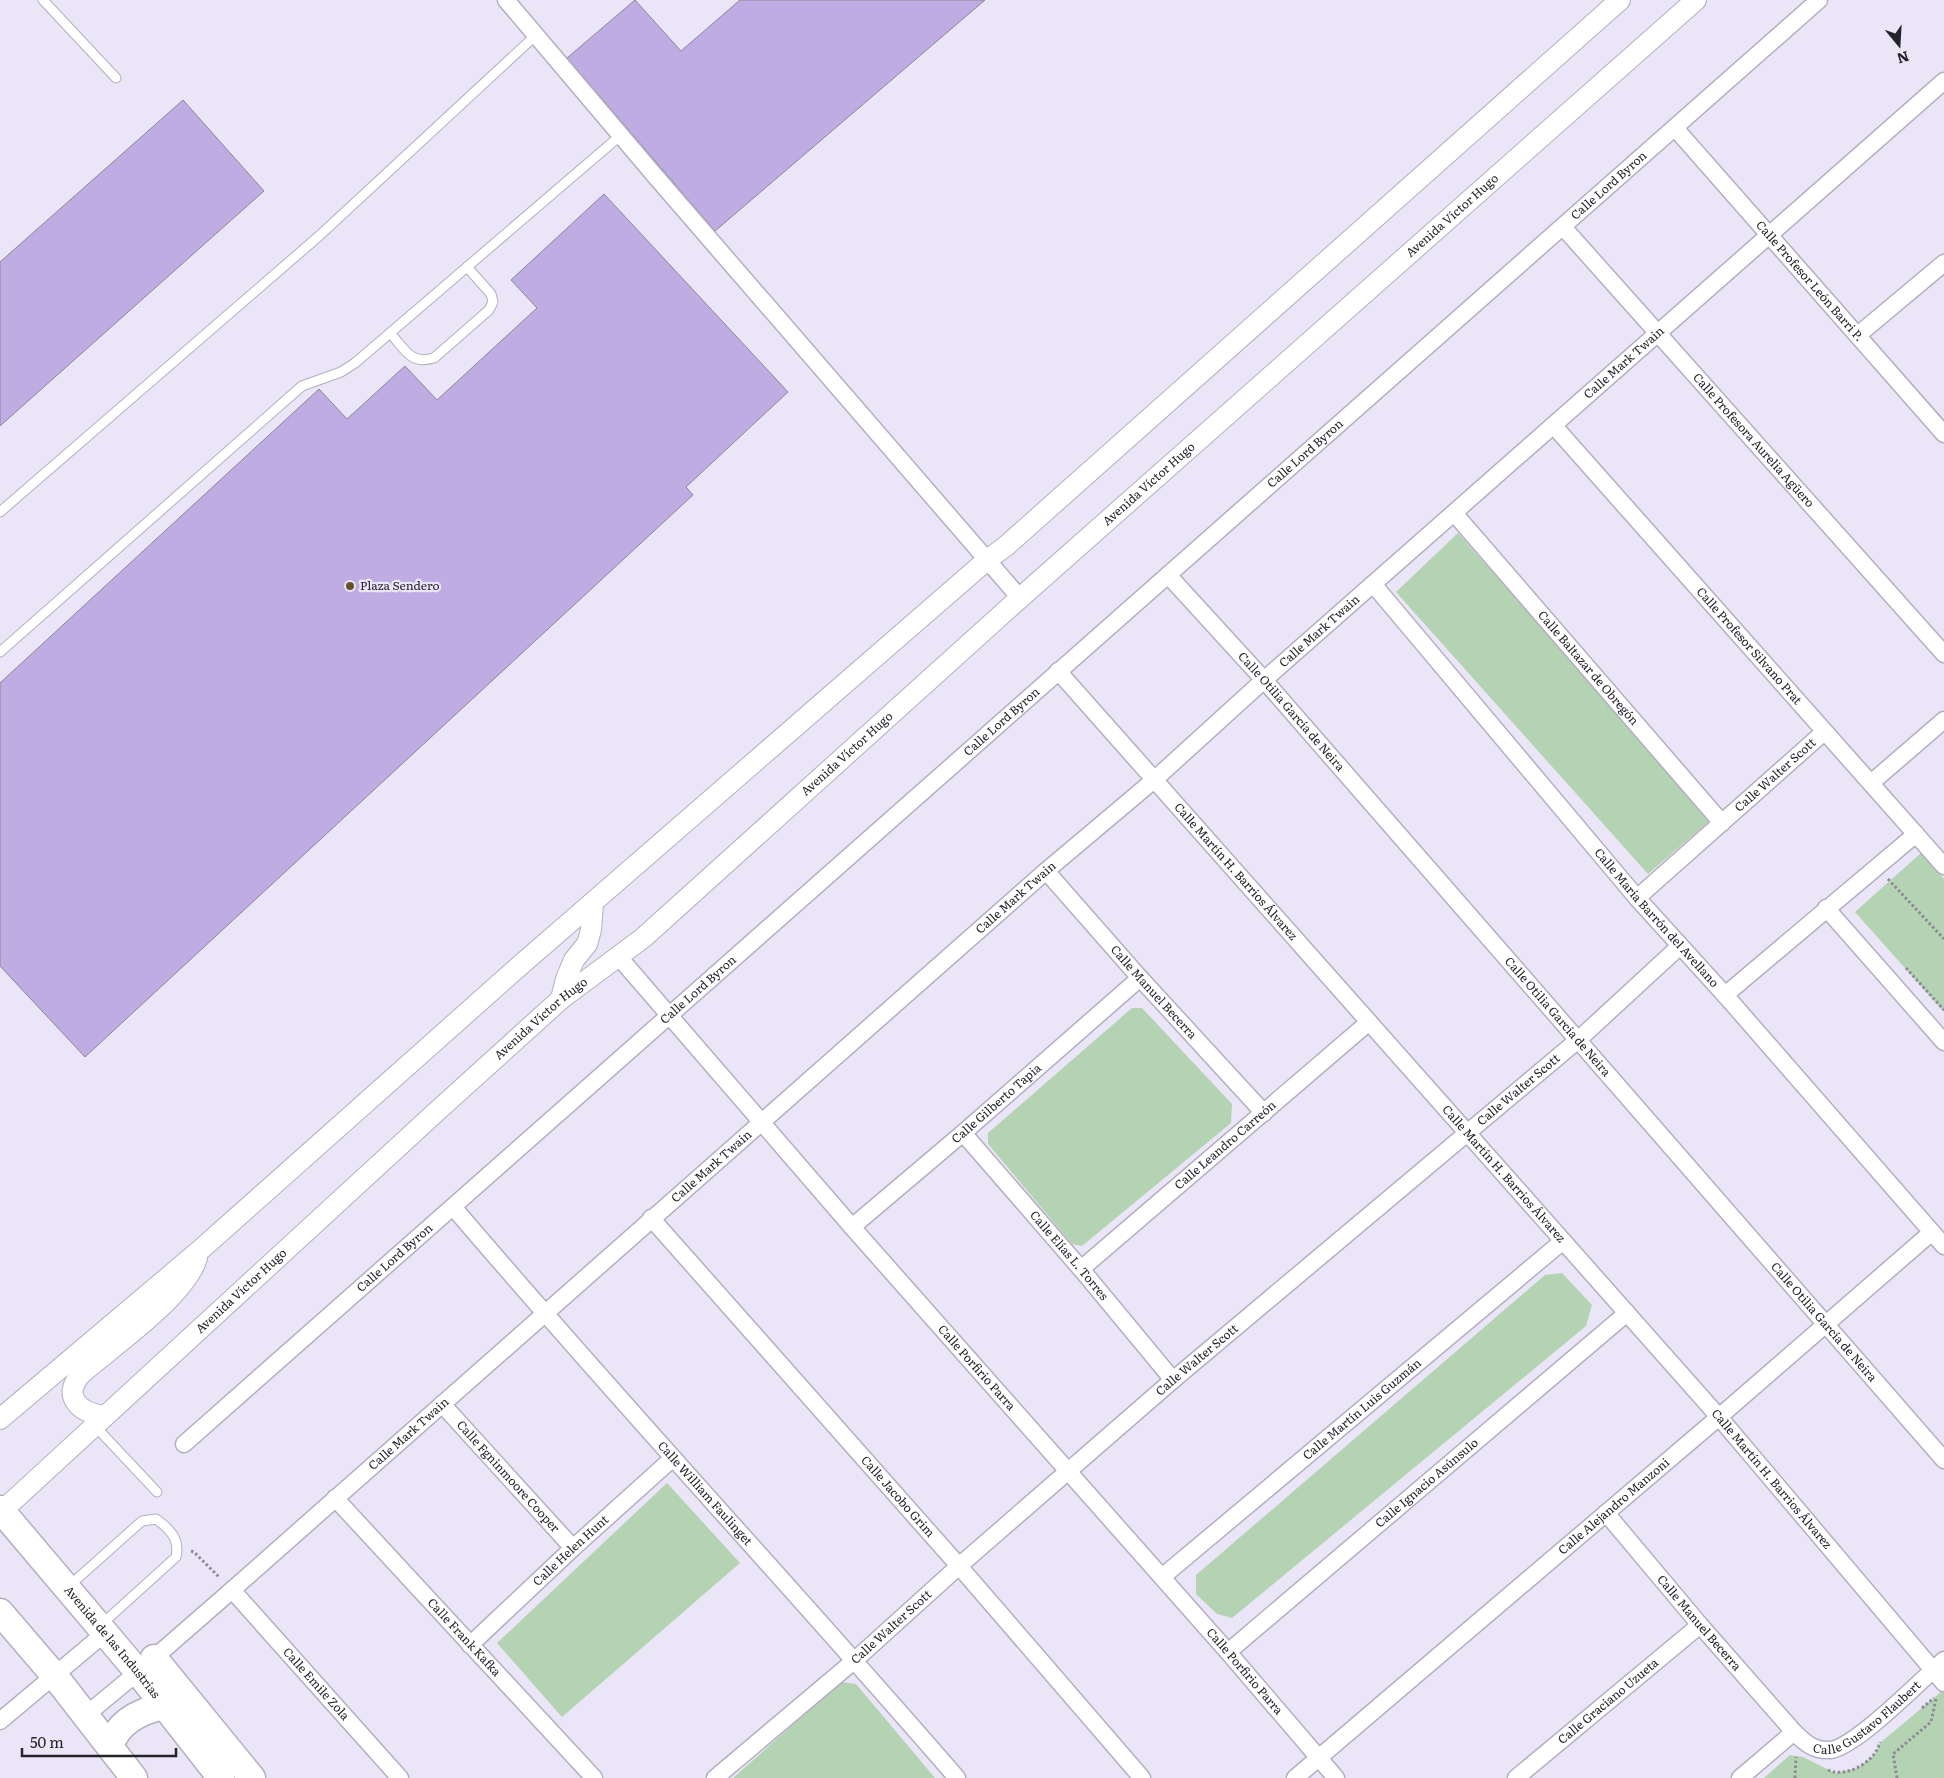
<svg xmlns="http://www.w3.org/2000/svg" width="1944" height="1778" viewBox="0 0 1944 1778" font-family="Literata,serif">
	<style>
		.green { fill: #b3d3b2 }
		.building { fill: #bface3; stroke: #8c8698 }
		.lines { fill: none; stroke-linecap: round; stroke-linejoin: round }
		.service-casing { stroke: #b4aec0; stroke-width: 11 }
		.minor-casing { stroke: #b4aec0; stroke-width: 19 }
		.tertiary-casing { stroke: #b4aec0; stroke-width: 22 }
		.primary-casing { stroke: #b4aec0; stroke-width: 29 }
		.path { stroke: #8d8996; stroke-width: 3; stroke-dasharray: 2.5 2.5; stroke-linecap: butt }
		.service { stroke: #fff; stroke-width: 9 }
		.minor { stroke: #fff; stroke-width: 16 }
		.tertiary { stroke: #fff; stroke-width: 20 }
		.primary { stroke: #fff; stroke-width: 26 }
		.poi-dot { fill: #655422; stroke: #ebe5f8; stroke-width: 2 }
		.labels { text-anchor: middle; stroke-width: 4.5; stroke-linejoin: round; paint-order: stroke }
		.street-label { font-size: 12px; fill: #25232a; stroke: #ebe5f8 }
		.poi-label { font-size: 12px; fill: #25232a; stroke: #ebe5f8; text-anchor: start }
	</style>
	<rect width="100%" height="100%" fill="#ebe5f8"/>
	<g class="green">
		<polygon points="1458,533 1712,819 1648,874 1396,592"/>
		<polygon points="1921,853 1944,879 1944,1012 1855,912"/>
		<polygon points="1132,1008 1142,1008 1232,1104 1231,1123 1082,1246 1072,1244 988,1144 988,1133"/>
		<polygon points="1562,1273 1592,1305 1586,1326 1232,1618 1217,1614 1196,1594 1196,1575 1545,1275"/>
		<polygon points="667,1483 740,1563 562,1717 497,1643"/>
		<polygon points="841,1682 856,1684 935,1778 733,1778"/>
		<polygon points="1942,1691 1944,1693 1944,1778 1764,1778 1790,1755 1803,1757 1835,1773 1858,1768 1875,1754 1880,1743"/>
	</g>
	<g class="building">
		<polygon points="635,0 681,51 740,0 985,0 715,231 567,58"/>
		<polygon points="183,100 264,191 0,426 0,262"/>
		<polygon points="604,194 788,392 686,487 693,495 85,1057 0,966 0,683 319,389 347,419 405,366 437,400 537,308 511,280"/>
	</g>
	<g class="lines">
		<defs>
			<g id="service">
				<polyline points="43,0 116,78"/>
				<path d="M390 333C405 349 410 365 434 358L489 310 493 302 491 294 467 267"/>
				<polyline points="0,512 319,236 536,35"/>
				<polyline points="0,652 294,393 302,386 341,372 355,363 621,135"/>
				<polyline points="94,1425 157,1492"/>
				<path d="M69 1586 142 1521 156 1519C170 1529 180 1539 176 1557L102 1624"/>
			</g>
			<g id="minor">
				<polyline points="506,0 656,177 1020,598"/>
				<path id="s1" d="M1675 128 1944 434"/>
				<path id="s2" d="M1563 227 1944 654"/>
				<polyline points="1858,335 1944,263"/>
				<path id="s3" d="M1554 426 1944 866"/>
				<path id="s4" d="M1454 513 1722 823"/>
				<path id="s5" d="M1168 575 1264 680 1944 1460"/>
				<path id="s6" d="M1373 584 1637 898 1725 995 1944 1246"/>
				<path id="s7" d="M1058 671 1719 1417 1944 1683"/>
				<polyline points="1871,783 1944,720"/>
				<path id="s8" d="M1046 871 1140 978 1264 1113"/>
				<path id="s9" d="M1637 898 1824 732"/>
				<polyline points="1826,908 1944,1042"/>
				<path id="s10" d="M618 956 852 1227 1228 1652 1336 1778"/>
				<polyline points="1725,995 1916,834"/>
				<path id="s11" d="M963 1133 1081 1269 1173 1380"/>
				<path id="s12" d="M454 1208C618 1401 791 1586 957 1778"/>
				<path id="s13" d="M651 1218 959 1566 1142 1778"/>
				<path id="s14" d="M852 1227 963 1133 1140 978"/>
				<path id="s15" d="M1081 1269 1369 1022"/>
				<path id="s16" d="M442 1404 573 1548"/>
				<path id="s17" d="M184 1444 1819 0"/>
				<path id="s18" d="M335 1498 594 1778"/>
				<path id="s19" d="M1606 1513 1700 1625 1794 1732"/>
				<path id="s20" d="M1162 1577 1563 1241"/>
				<path id="s21" d="M232 1590 400 1778"/>
				<path id="s22" d="M470 1645 573 1548 673 1458"/>
				<path id="s23" d="M1228 1652 1627 1313"/>
				<path id="s24" d="M86 1715 138 1672 232 1590 1046 871 1154 780 1264 680 1944 81"/>
				<polyline points="0,1721 105,1633"/>
				<path id="s25" d="M715 1778 855 1660 959 1566 1173 1380 1578 1040 1680 946"/>
				<path id="s26" d="M1295 1778 1719 1417 1932 1232"/>
				<path id="s27" d="M1516 1778 1700 1625"/>
				<path id="s28" d="M1740 1778 1794 1732C1805 1743 1814 1751 1830 1750 1855 1748 1922 1679 1944 1660"/>
			</g>
			<g id="tertiary">
				<polyline points="561,999 566,979 574,960 587,944 591,930 593,903"/>
				<path d="M103 1416C80 1412 61 1397 81 1374 112 1347 186 1296 197 1258"/>
				<polyline points="0,1419 199,1251 516,969 987,560 1006,546 1620,0"/>
				<path id="s29" d="M2 1511 435 1113 561 999 643 938 1020 598 1696 0"/>
			</g>
			<g id="primary">
				<path id="s30" d="M0 1509 138 1672 221 1778"/>
				<polyline points="0,1612 54,1675 134,1778"/>
				<polyline points="154,1658 252,1778"/>
				<path d="M110 1746C118 1722 140 1711 164 1706"/>
			</g>
		</defs>
		<use href="#service" class="service-casing"/>
		<use href="#minor" class="minor-casing"/>
		<use href="#tertiary" class="tertiary-casing"/>
		<use href="#primary" class="primary-casing"/>
		<g class="path">
			<polyline points="1888,879 1944,939"/>
			<polyline points="1906,968 1944,1010"/>
			<polyline points="191,1551 194,1552 219,1577"/>
			<polyline points="1922,1708 1934,1698"/>
			<path d="M1828 1770C1843 1777 1865 1767 1875 1753 1877 1750 1879 1746 1880 1742"/>
			<polyline points="1795,1778 1796,1757"/>
			<polyline points="1897,1778 1893,1754 1931,1722 1936,1699"/>
		</g>
		<use href="#service" class="service"/>
		<use href="#minor" class="minor"/>
		<use href="#tertiary" class="tertiary"/>
		<use href="#primary" class="primary"/>
	</g>
	<circle class="poi-dot" cx="350" cy="586" r="5"/>
	<g class="labels">
		<g class="street-label">
			<text dy="4" stroke="none"><textPath href="#s17" startOffset="1901">Calle Lord Byron</textPath></text>
			<text dy="4" stroke="none"><textPath href="#s29" startOffset="1945">Avenida Víctor Hugo</textPath></text>
			<text dy="4" stroke="none"><textPath href="#s1" startOffset="204">Calle Profesor León Barri P.</textPath></text>
			<text dy="4" stroke="none"><textPath href="#s24" startOffset="2048">Calle Mark Twain</textPath></text>
			<text dy="4" stroke="none"><textPath href="#s2" startOffset="286">Calle Profesora Aurelia Agüero</textPath></text>
			<text dy="4" stroke="none"><textPath href="#s17" startOffset="1496">Calle Lord Byron</textPath></text>
			<text dy="4" stroke="none"><textPath href="#s29" startOffset="1540">Avenida Víctor Hugo</textPath></text>
			<text dy="4" stroke="none"><textPath href="#s24" startOffset="1642">Calle Mark Twain</textPath></text>
			<text dy="4" stroke="none"><textPath href="#s3" startOffset="294">Calle Profesor Silvano Prat</textPath></text>
			<text dy="4" stroke="none"><textPath href="#s4" startOffset="205">Calle Baltazar de Obregón</textPath></text>
			<text dy="4" stroke="none"><textPath href="#s5" startOffset="184">Calle Otilia García de Neira</textPath></text>
			<text dy="4" stroke="none"><textPath href="#s17" startOffset="1091">Calle Lord Byron</textPath></text>
			<text dy="4" stroke="none"><textPath href="#s29" startOffset="1135">Avenida Víctor Hugo</textPath></text>
			<text dy="4" stroke="none"><textPath href="#s9" startOffset="185">Calle Walter Scott</textPath></text>
			<text dy="4" stroke="none"><textPath href="#s7" startOffset="268">Calle Martín H. Barrios Álvarez</textPath></text>
			<text dy="4" stroke="none"><textPath href="#s24" startOffset="1238">Calle Mark Twain</textPath></text>
			<text dy="4" stroke="none"><textPath href="#s6" startOffset="438">Calle María Barrón del Avellano</textPath></text>
			<text dy="4" stroke="none"><textPath href="#s17" startOffset="686">Calle Lord Byron</textPath></text>
			<text dy="4" stroke="none"><textPath href="#s8" startOffset="162">Calle Manuel Becerra</textPath></text>
			<text dy="4" stroke="none"><textPath href="#s5" startOffset="589">Calle Otilia García de Neira</textPath></text>
			<text dy="4" stroke="none"><textPath href="#s29" startOffset="730">Avenida Víctor Hugo</textPath></text>
			<text dy="4" stroke="none"><textPath href="#s25" startOffset="1058">Calle Walter Scott</textPath></text>
			<text dy="4" stroke="none"><textPath href="#s14" startOffset="190">Calle Gilberto Tapia</textPath></text>
			<text dy="4" stroke="none"><textPath href="#s15" startOffset="190">Calle Leandro Carreón</textPath></text>
			<text dy="4" stroke="none"><textPath href="#s24" startOffset="832">Calle Mark Twain</textPath></text>
			<text dy="4" stroke="none"><textPath href="#s7" startOffset="672">Calle Martín H. Barrios Álvarez</textPath></text>
			<text dy="4" stroke="none"><textPath href="#s11" startOffset="162">Calle Elías L. Torres</textPath></text>
			<text dy="4" stroke="none"><textPath href="#s17" startOffset="281">Calle Lord Byron</textPath></text>
			<text dy="4" stroke="none"><textPath href="#s29" startOffset="325">Avenida Víctor Hugo</textPath></text>
			<text dy="4" stroke="none"><textPath href="#s5" startOffset="994">Calle Otilia García de Neira</textPath></text>
			<text dy="4" stroke="none"><textPath href="#s25" startOffset="638">Calle Walter Scott</textPath></text>
			<text dy="4" stroke="none"><textPath href="#s10" startOffset="546">Calle Porfirio Parra</textPath></text>
			<text dy="4" stroke="none"><textPath href="#s20" startOffset="261">Calle Martín Luis Guzmán</textPath></text>
			<text dy="4" stroke="none"><textPath href="#s24" startOffset="428">Calle Mark Twain</textPath></text>
			<text dy="4" stroke="none"><textPath href="#s16" startOffset="98">Calle Fgninmoore Cooper</textPath></text>
			<text dy="4" stroke="none"><textPath href="#s7" startOffset="1078">Calle Martín H. Barrios Álvarez</textPath></text>
			<text dy="4" stroke="none"><textPath href="#s23" startOffset="261">Calle Ignacio Asúnsulo</textPath></text>
			<text dy="4" stroke="none"><textPath href="#s12" startOffset="380">Calle William Faulinget</textPath></text>
			<text dy="4" stroke="none"><textPath href="#s13" startOffset="372">Calle Jacobo Grim</textPath></text>
			<text dy="4" stroke="none"><textPath href="#s26" startOffset="419">Calle Alejandro Manzoni</textPath></text>
			<text dy="4" stroke="none"><textPath href="#s22" startOffset="138">Calle Helen Hunt</textPath></text>
			<text dy="4" stroke="none"><textPath href="#s19" startOffset="144">Calle Manuel Becerra</textPath></text>
			<text dy="4" stroke="none"><textPath href="#s25" startOffset="232">Calle Walter Scott</textPath></text>
			<text dy="4" stroke="none"><textPath href="#s18" startOffset="190">Calle Frank Kafka</textPath></text>
			<text dy="4" stroke="none"><textPath href="#s30" startOffset="174">Avenida de las Industrias</textPath></text>
			<text dy="4" stroke="none"><textPath href="#s10" startOffset="951">Calle Porfirio Parra</textPath></text>
			<text dy="4" stroke="none"><textPath href="#s21" startOffset="126">Calle Emile Zola</textPath></text>
			<text dy="4" stroke="none"><textPath href="#s27" startOffset="120">Calle Graciano Uzueta</textPath></text>
			<text dy="4" stroke="none"><textPath href="#s28" startOffset="160">Calle Gustavo Flaubert</textPath></text>
		</g>
		<g class="poi-label">
			<text x="360" y="590">Plaza Sendero</text>
		</g>
	</g>
	<g transform="translate(1899 45) rotate(162)" stroke="#ebe5f8" stroke-width="4" paint-order="stroke">
	<path d="M0-4L9 19L0 12L-9 19Z" fill="#25232a"/>
	<text y="-8" font-size="14" font-weight="bold" text-anchor="middle" fill="#25232a">N</text>
	</g>
	<path d="M22 1748v8h154v-8" fill="none" stroke="#25232a" stroke-width="2.5"/>
	<text x="30" y="1748" font-size="15" fill="#25232a" stroke="#ebe5f8" stroke-width="4" paint-order="stroke">50 m</text>
</svg>
